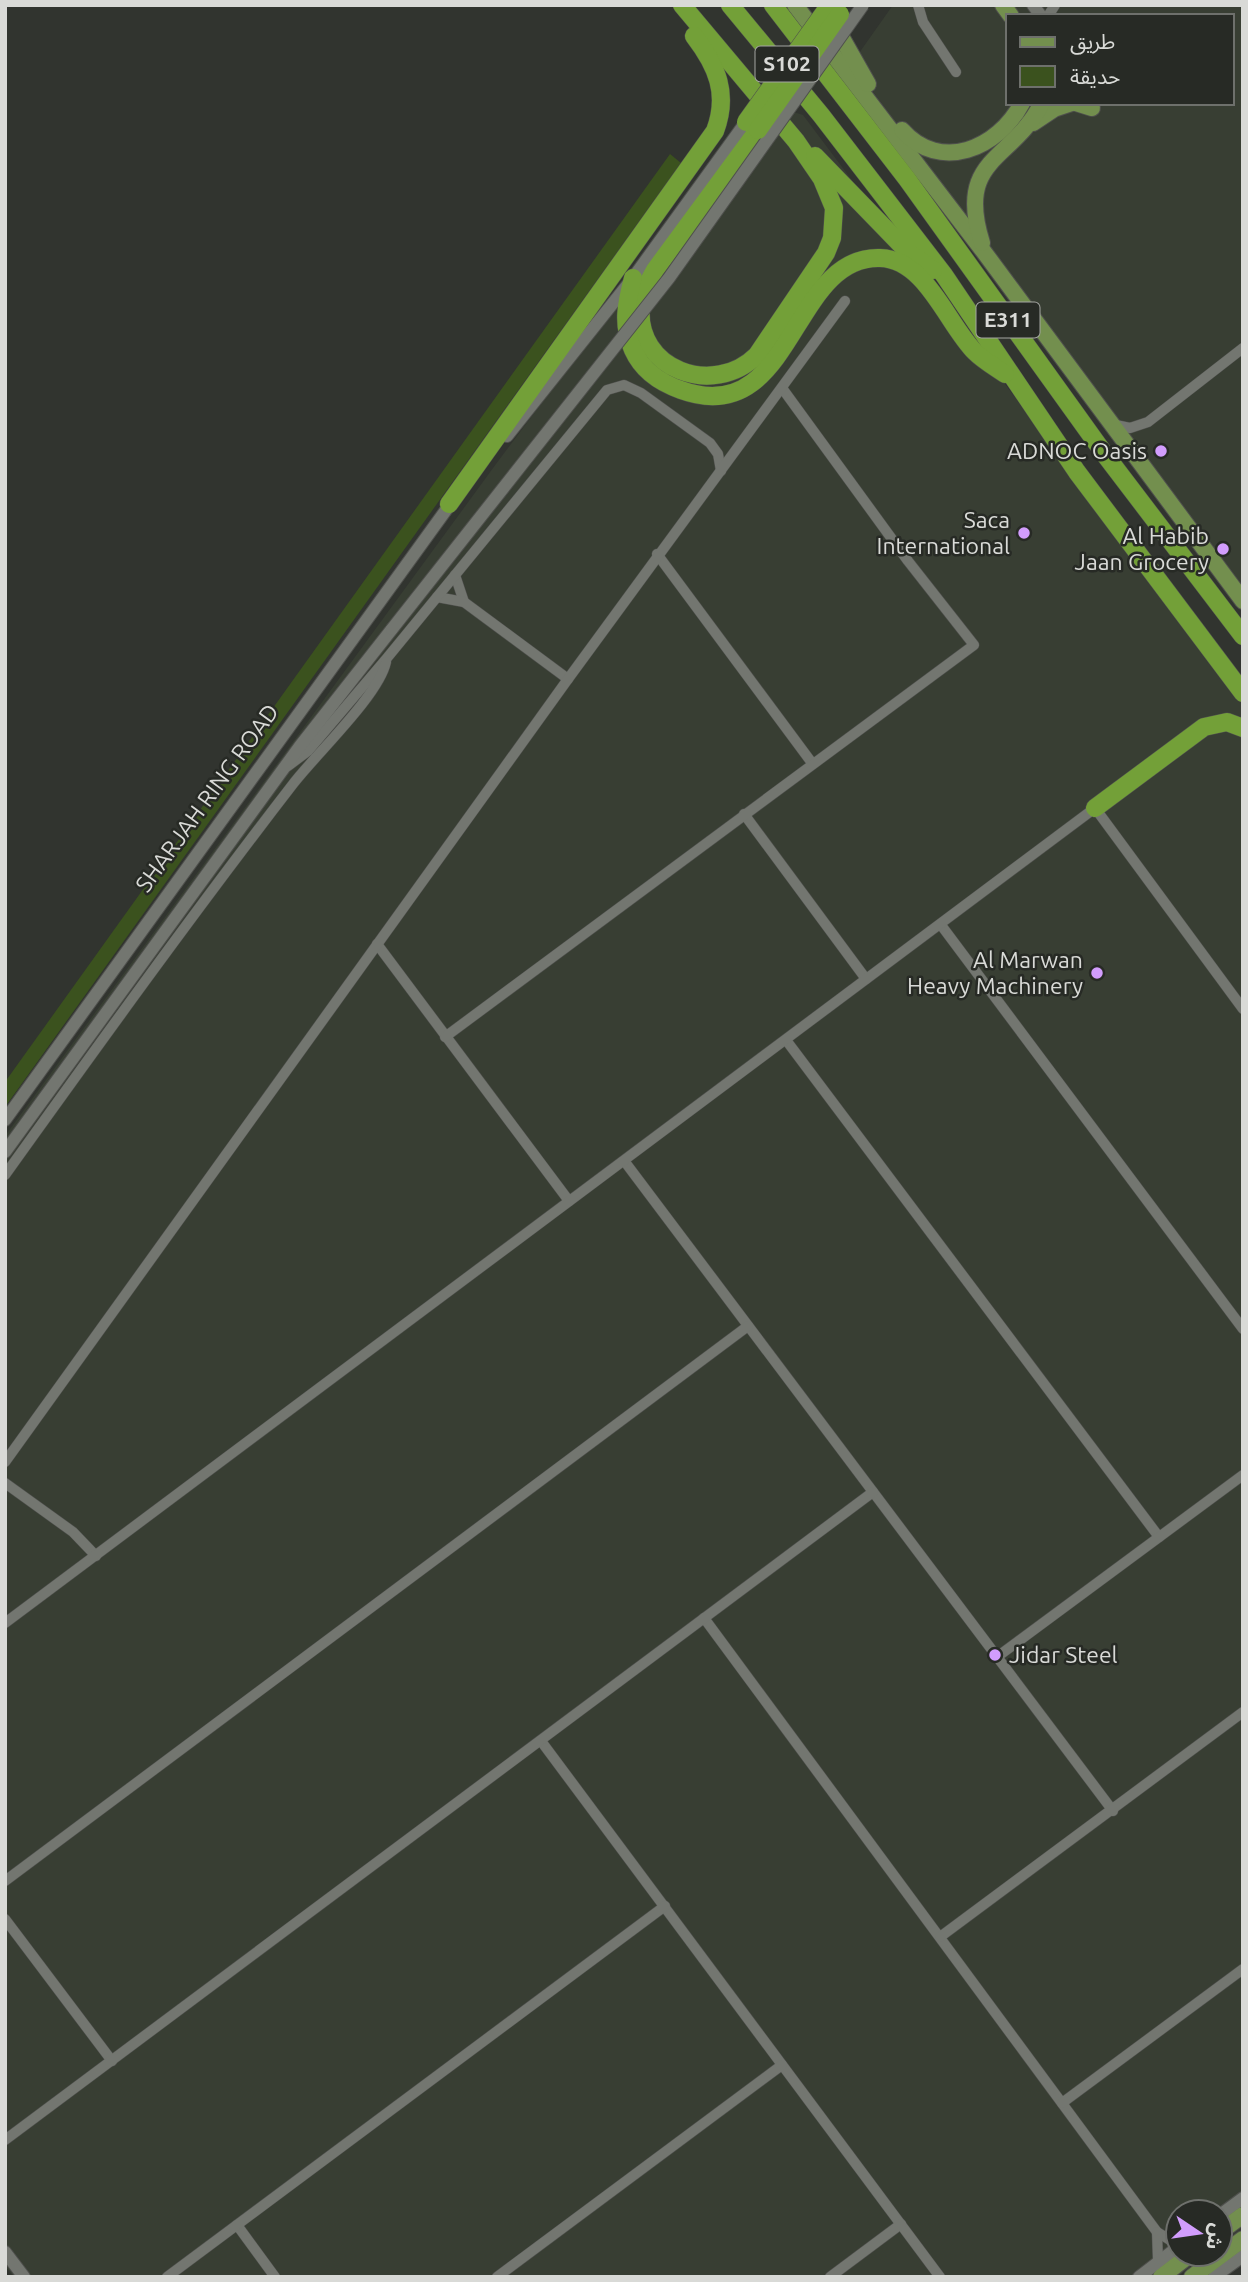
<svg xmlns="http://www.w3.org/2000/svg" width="1248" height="2282" viewBox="0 0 1248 2282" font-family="Ubuntu,'Noto Sans Arabic',sans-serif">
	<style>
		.built { fill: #383e33; fill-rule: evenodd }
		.green { fill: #3b521e }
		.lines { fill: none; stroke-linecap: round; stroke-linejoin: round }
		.minor-casing { stroke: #4f504d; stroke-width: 11 }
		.tertiary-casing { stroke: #4f504d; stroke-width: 14 }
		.primary-casing { stroke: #4f504d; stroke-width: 18 }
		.motorway-casing { stroke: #4f504d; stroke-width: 19 }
		.minor { stroke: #737670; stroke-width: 10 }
		.tertiary { stroke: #737670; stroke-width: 12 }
		.primary { stroke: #738f4e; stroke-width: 16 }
		.motorway { stroke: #73a038; stroke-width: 18 }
		.tertiary-bridge-casing { stroke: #4f504d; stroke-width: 14; stroke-linecap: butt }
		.motorway-bridge-casing { stroke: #4f504d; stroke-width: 19; stroke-linecap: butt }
		.tertiary-bridge { stroke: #737670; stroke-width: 12 }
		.motorway-bridge { stroke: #73a038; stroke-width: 18 }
		.poi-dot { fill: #d29dfd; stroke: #272a25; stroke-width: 2.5 }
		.labels { text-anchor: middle; stroke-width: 5; stroke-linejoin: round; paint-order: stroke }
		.shield { fill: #272a25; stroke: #a4a5a2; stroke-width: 2 }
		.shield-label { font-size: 21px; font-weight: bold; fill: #d9dad7 }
		.poi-label { font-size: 23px; fill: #d9dad7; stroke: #272a25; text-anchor: end }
		.street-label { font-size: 23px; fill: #d9dad7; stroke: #272a25 }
	</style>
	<rect width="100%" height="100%" fill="#31342f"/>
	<g class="built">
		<path d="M893 5H1243V597L852 63ZM1008 16H1232V103H1008Z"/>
		<polygon points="766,103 803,115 1243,701 1243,2228 1220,2245 1220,2212 1178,2212 1178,2254 1208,2254 1177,2277 14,2277 5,2266 5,1136 496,464"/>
	</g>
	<polygon class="green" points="670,154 681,163 5,1107 5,1082"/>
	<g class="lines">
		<defs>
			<g id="minor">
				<polyline points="918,5 923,22 956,72"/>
				<polyline points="1048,16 1055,5"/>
				<polyline points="1111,424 1130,428 1148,422 1243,348"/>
				<polyline points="657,554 812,763"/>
				<polyline points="455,575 464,602"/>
				<polyline points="437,597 464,602 568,679"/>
				<polyline points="288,766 308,751 387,658 607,390 624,385 641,393 710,443 718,454 721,471"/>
				<polyline points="744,814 866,979"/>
				<polyline points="941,925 1243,1329"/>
				<polyline points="377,944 569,1201"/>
				<polyline points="445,1037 974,645 908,561 782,388"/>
				<polyline points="786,1040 1159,1537"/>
				<polyline points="625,1162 1113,1811"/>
				<path d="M5 1175C99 1044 194 912 293 784 316 754 379 695 386 662"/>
				<polyline points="5,1462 568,679 845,301"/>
				<polyline points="5,1483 73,1532 96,1556"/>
				<polyline points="704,1618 1157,2232 1178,2245"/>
				<polyline points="5,1623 1095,808 1243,1009"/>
				<polyline points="997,1657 1243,1475"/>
				<polyline points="541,1741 940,2277"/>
				<polyline points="5,1881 748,1326"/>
				<polyline points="5,1919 112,2061"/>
				<polyline points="940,1937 1243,1712"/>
				<polyline points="1062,2103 1243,1969"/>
				<polyline points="5,2140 873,1492"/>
				<polyline points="237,2225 275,2277"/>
				<polyline points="1157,2232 1158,2261"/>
				<polyline points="167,2277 665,1906"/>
				<polyline points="497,2277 782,2065"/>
				<polyline points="830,2277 901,2224"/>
			</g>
			<g id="tertiary">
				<polyline points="1033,5 1041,16"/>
				<polyline points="507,436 633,278 746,122"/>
				<polyline points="5,1120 454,499"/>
				<polyline points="5,1152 300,746 392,629"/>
				<polyline points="1220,2215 1243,2198"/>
				<polyline points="5,2252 24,2277"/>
				<polyline points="1139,2277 1178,2247"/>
				<polyline points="1214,2277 1243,2256"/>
			</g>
			<g id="primary">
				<polyline points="795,5 984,252 1243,601"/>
				<polyline points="1003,5 1011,16"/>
				<polyline points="834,24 868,84"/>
				<polyline points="1076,103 1092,108"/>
				<polyline points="1033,123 1054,109 1072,103"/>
				<path d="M902 130C940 173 998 149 1022 103"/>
				<path d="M982 243C955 157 1012 162 1042 103"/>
				<polyline points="1220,2232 1243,2215"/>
				<polyline points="1161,2277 1191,2254"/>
				<polyline points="1192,2277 1243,2239"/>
			</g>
			<g id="motorway">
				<path d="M682 5 796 141 822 179 834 208 832 238 826 253 757 355C714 398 634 370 641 305 642 292 649 281 655 270L758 130"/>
				<polyline points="730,5 821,115 944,275 1077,472 1243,693"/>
				<polyline points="773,5 907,179 1106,456 1243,636"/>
				<polyline points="815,156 910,254 933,270"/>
				<path d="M633 278C626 304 622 325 633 350 642 370 661 383 681 390 794 431 790 255 880 258 926 259 947 324 975 352 984 361 995 367 1005 374"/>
				<path d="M449 504 715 131C729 94 717 66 694 36"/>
				<polyline points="1095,808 1204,727 1227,722 1243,728"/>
			</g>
		</defs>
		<use href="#minor" class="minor-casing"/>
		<use href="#tertiary" class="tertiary-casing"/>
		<use href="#primary" class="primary-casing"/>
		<use href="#motorway" class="motorway-casing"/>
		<use href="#minor" class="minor"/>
		<use href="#tertiary" class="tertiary"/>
		<use href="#primary" class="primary"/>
		<use href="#motorway" class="motorway"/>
		<defs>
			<polyline id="tertiary-bridge" points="392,629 669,278 863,5"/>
			<g id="motorway-bridge">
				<polyline points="746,122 829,6"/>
				<polyline points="758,130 840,14"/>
			</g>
		</defs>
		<use href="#tertiary-bridge" class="tertiary-bridge-casing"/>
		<use href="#motorway-bridge" class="motorway-bridge-casing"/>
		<use href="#tertiary-bridge" class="tertiary-bridge"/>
		<use href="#motorway-bridge" class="motorway-bridge"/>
	</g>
	<g class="poi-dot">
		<circle cx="1161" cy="451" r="7"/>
		<circle cx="1024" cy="533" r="7"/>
		<circle cx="1223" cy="549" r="7"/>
		<circle cx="1097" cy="973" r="7"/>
		<circle cx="995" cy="1655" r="7"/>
	</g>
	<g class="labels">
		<g class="shield">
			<rect x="755.5" y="46.5" width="63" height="35" rx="5"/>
			<rect x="976.5" y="302.5" width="63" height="35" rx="5"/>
		</g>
		<g class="shield-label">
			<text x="787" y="71">S102</text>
			<text x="1008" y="327">E311</text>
		</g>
		<g class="poi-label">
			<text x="1147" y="459">ADNOC Oasis</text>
			<text x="1010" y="528">Saca<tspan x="1010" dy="26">International</tspan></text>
			<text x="1209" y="544">Al Habib<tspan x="1209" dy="26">Jaan Grocery</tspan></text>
			<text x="1083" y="968">Al Marwan<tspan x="1083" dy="26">Heavy Machinery</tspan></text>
			<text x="1009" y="1663" text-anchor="start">Jidar Steel</text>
		</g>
		<g class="street-label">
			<text transform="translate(207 798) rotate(-54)" y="8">SHARJAH RING ROAD</text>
		</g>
	</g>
	<rect width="1248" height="2282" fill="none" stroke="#d9dad7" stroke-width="14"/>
	<rect x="1006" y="14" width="228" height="91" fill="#272a25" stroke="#6e706c" stroke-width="2"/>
	<rect x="1020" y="37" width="35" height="10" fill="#738f4e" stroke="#6e706c" stroke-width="2"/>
	<text x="1070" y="49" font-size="21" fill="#d9dad7">طريق</text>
	<rect x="1020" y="66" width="35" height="21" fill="#3b521e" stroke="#6e706c" stroke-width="2"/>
	<text x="1070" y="84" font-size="21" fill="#d9dad7">حديقة</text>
	<g transform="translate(1199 2233) rotate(103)"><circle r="33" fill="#272a25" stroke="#6e706c" stroke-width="2"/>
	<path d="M0-5L12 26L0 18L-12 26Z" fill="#d29dfd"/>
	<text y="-10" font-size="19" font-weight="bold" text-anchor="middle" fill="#d9dad7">ش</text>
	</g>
</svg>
